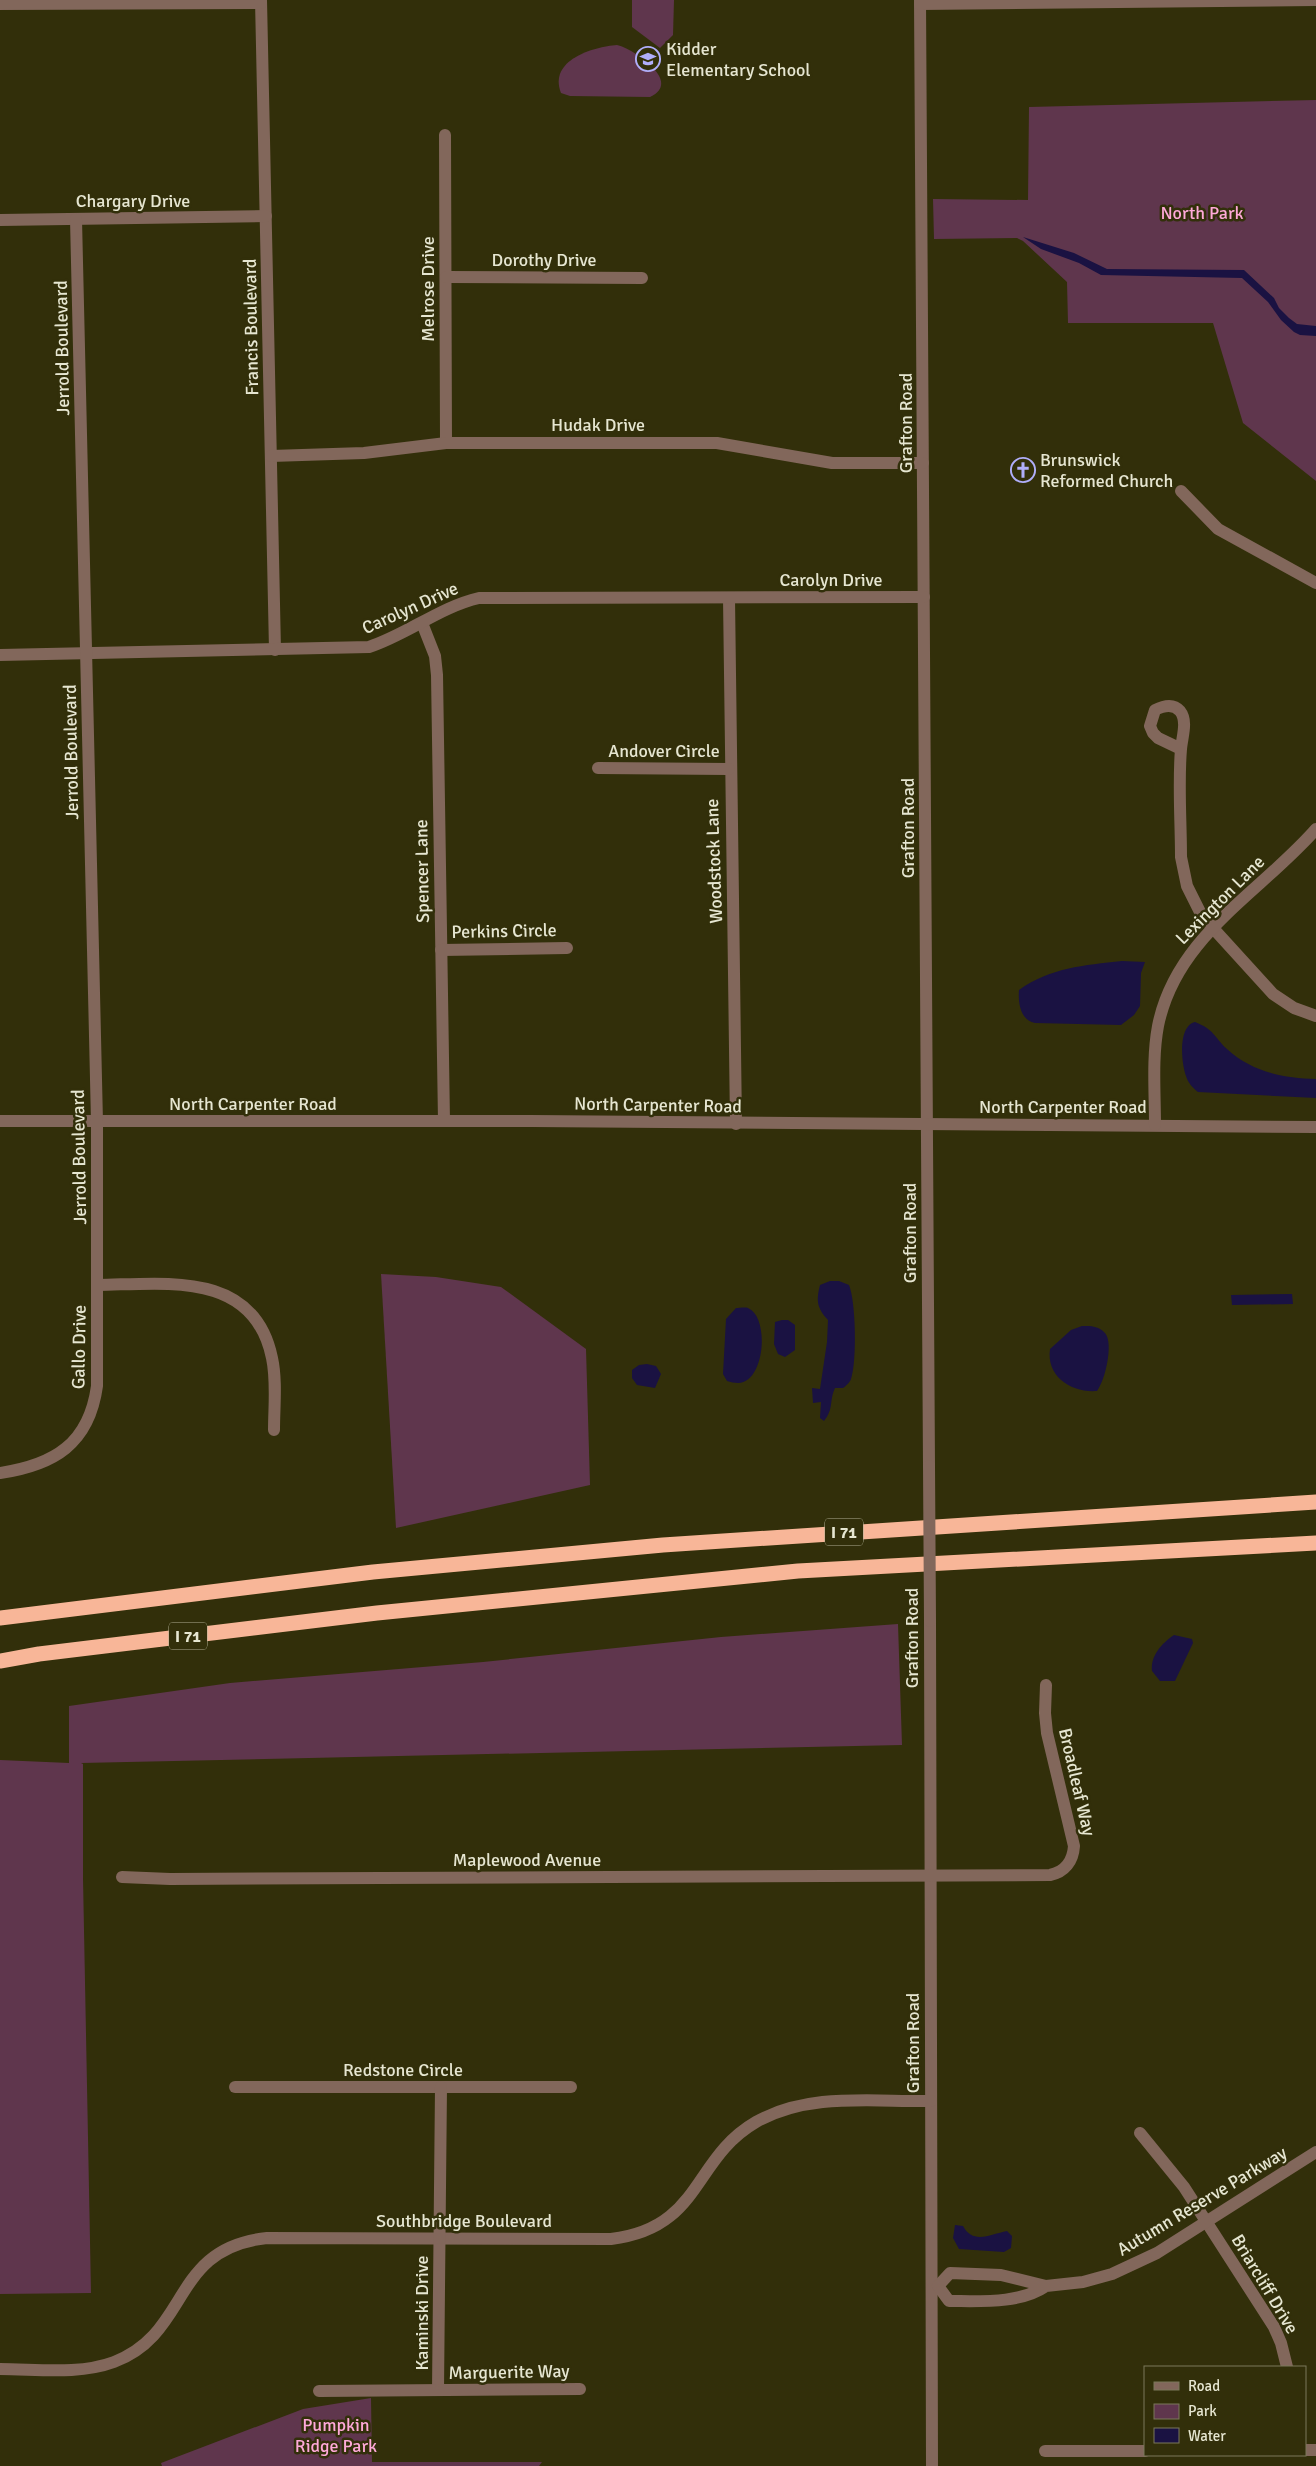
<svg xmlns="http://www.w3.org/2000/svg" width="1316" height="2466" viewBox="0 0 1316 2466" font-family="Signika,sans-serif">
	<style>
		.green { fill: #5f364d }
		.water { fill: #1a1242 }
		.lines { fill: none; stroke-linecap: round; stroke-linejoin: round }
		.minor { stroke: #82675b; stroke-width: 12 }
		.highway { stroke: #f8b698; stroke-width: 15 }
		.minor-bridge { stroke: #82675b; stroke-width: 12 }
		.labels { text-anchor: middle; stroke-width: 5; stroke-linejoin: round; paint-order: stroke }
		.shield { fill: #322f0a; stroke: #b0af95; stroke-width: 1 }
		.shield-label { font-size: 16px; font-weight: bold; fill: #e6e6d1 }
		.poi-label { font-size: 18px; fill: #e6e6d1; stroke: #322f0a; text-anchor: start }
		.street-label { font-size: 18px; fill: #e6e6d1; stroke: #322f0a }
		.park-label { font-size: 18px; fill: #ffa9d9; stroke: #322f0a }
	</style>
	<rect width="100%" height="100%" fill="#322f0a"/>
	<g class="green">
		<polygon points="632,0 674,0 673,35 660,48 632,27"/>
		<path d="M617 45C634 49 683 82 650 97L570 96 561 93C548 60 593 47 617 45Z"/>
		<polygon points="1316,100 1316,481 1243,423 1213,323 1068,323 1067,282 1023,241 1017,238 934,239 933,199 1028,200 1029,107"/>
		<polygon points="381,1274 436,1277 501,1287 586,1349 590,1485 396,1528"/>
		<polygon points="898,1624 902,1745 81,1763 83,1764 83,1878 91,2293 0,2294 0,1760 69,1763 69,1706 230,1683 483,1662 721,1637"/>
		<polygon points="371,2398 372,2462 542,2462 539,2466 162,2466 161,2463 303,2409"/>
	</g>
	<g class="water">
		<polygon points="1023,237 1074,253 1107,269 1244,270 1274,298 1279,308 1289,318 1297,324 1316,326 1316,336 1300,335 1294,332 1281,320 1268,302 1242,278 1101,275 1079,263 1041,249"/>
		<path d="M1122 961 1145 962 1141 973 1140 1006 1134 1015 1121 1025 1035 1023C1020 1020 1018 1002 1019 990 1050 968 1084 965 1122 961Z"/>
		<path d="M1195 1022C1215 1030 1213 1036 1227 1049 1252 1072 1283 1078 1316 1079V1098L1198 1092C1193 1088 1188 1083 1186 1076 1181 1062 1178 1026 1195 1022Z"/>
		<path d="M830 1281H839L849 1285C856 1302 857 1362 851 1379 850 1382 846 1386 843 1388H835C829 1401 834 1409 824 1421L820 1418 821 1402 813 1403 812 1388 820 1389 827 1342 828 1320C817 1308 816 1301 820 1285Z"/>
		<polygon points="1292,1294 1293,1304 1232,1305 1231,1295"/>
		<path d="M736 1308C739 1308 745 1307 748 1308 770 1317 765 1383 738 1383 735 1383 730 1382 727 1381L723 1374 726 1319Z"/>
		<polygon points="782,1320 788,1320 795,1325 795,1350 785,1357 778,1354 774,1344 775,1322"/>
		<path d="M1082 1326C1091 1326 1099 1326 1105 1333 1114 1343 1105 1381 1097 1391 1072 1393 1046 1377 1050 1349L1071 1330Z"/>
		<polygon points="647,1364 656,1366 661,1374 655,1388 637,1385 632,1378 632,1370 639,1365"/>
		<path d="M1174 1635 1192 1639 1193 1643 1175 1681H1160L1152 1671C1150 1656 1162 1643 1174 1635Z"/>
		<path d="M955 2225 963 2226C973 2245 991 2234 1007 2231L1012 2236 1011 2248 1004 2252 959 2249 953 2238Z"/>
	</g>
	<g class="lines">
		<g class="minor">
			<polyline points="261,0 275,650"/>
			<polyline points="920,0 929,1466"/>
			<polyline points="0,4 261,3"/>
			<polyline points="920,4 1316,0"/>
			<polyline points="445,135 446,443"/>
			<polyline points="0,220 266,216"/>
			<polyline points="446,277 642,278"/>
			<polyline points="271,456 364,453 446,443 717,443 832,463 923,463"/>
			<polyline points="1181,491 1218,529 1316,583"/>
			<path d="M729 598C730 773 735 948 736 1124"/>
			<polyline points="422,623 435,656 437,675 444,1121"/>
			<path d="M0 655 369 647C408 634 440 607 479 598L924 597"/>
			<path d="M1181 749 1158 738 1153 733 1150 726 1155 710C1163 706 1173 703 1180 711 1188 721 1182 737 1181 749 1178 784 1181 821 1181 857L1187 886 1202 916 1273 994 1294 1008 1316 1016"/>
			<polyline points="598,768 729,769"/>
			<polyline points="441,950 567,948"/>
			<polyline points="0,1121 532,1121 1316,1127"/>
			<path d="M1155 1125C1155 1092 1152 1058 1158 1026 1176 936 1260 893 1316 829"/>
			<path d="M98 1285C165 1284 254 1270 272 1358 277 1381 274 1407 274 1430"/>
			<path d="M0 1473C54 1465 89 1444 97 1386V1122L76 219"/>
			<polyline points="930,1621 932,2466"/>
			<path d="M122 1877 170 1879 1050 1875C1065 1872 1073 1861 1074 1846L1047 1733 1045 1713 1046 1685"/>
			<polyline points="235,2087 571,2087"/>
			<polyline points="1140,2133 1184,2187 1274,2327 1281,2343 1287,2367"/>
			<path d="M1046 2286C1020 2304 980 2301 949 2301L938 2286 950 2273 1001 2275 1046 2286 1083 2282 1112 2274 1157 2253 1316 2152"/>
			<path d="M0 2369C37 2369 79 2375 114 2362 191 2333 170 2248 267 2238L611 2239C702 2228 692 2159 756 2122 809 2092 873 2102 931 2101"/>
			<polyline points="438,2390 441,2087"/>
			<polyline points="319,2391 580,2389"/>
			<polyline points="1305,2450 1316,2450"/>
			<polyline points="1045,2451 1145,2451"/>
		</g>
		<g class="highway">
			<polyline points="0,1618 373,1572 663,1545 1316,1502"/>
			<polyline points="0,1661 39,1654 377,1613 798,1571 1316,1543"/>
		</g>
		<polyline class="minor-bridge" points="929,1466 930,1621"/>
	</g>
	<defs>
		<symbol id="school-ring" viewBox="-11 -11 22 22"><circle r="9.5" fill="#322f0a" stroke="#b0aefa" stroke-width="1.5"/><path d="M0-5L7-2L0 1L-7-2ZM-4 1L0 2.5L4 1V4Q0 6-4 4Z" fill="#b0aefa"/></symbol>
		<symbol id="church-ring" viewBox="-11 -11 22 22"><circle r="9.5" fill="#322f0a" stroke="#b0aefa" stroke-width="1.5"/><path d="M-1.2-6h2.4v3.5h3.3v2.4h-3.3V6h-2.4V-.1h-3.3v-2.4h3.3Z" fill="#b0aefa"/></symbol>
	</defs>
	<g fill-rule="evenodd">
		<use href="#school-ring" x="634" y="45" width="28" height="28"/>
		<use href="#church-ring" x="1009" y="456" width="28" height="28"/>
	</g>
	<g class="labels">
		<g class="shield">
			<rect x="825" y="1518.5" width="38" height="27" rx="4"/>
			<rect x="169" y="1622.5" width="38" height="27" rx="4"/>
		</g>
		<g class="shield-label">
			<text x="844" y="1538">I 71</text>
			<text x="188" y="1642">I 71</text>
		</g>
		<g class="poi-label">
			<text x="666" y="55">Kidder<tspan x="666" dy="21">Elementary School</tspan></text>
			<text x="1040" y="466">Brunswick<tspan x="1040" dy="21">Reformed Church</tspan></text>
		</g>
		<g class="street-label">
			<text x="133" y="207">Chargary Drive</text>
			<text x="544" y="266">Dorothy Drive</text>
			<text transform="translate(428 289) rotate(-90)" y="6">Melrose Drive</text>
			<text transform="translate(251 327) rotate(-91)" y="6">Francis Boulevard</text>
			<text transform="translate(62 348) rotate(-91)" y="6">Jerrold Boulevard</text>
			<text transform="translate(906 423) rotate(-90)" y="6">Grafton Road</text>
			<text x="598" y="431">Hudak Drive</text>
			<text x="831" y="586">Carolyn Drive</text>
			<text transform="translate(410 608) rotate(-24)" y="6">Carolyn Drive</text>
			<text x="664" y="757">Andover Circle</text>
			<text transform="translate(71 752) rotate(-91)" y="6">Jerrold Boulevard</text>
			<text transform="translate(908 828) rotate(-90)" y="6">Grafton Road</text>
			<text transform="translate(714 861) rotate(-92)" y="6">Woodstock Lane</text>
			<text transform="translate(422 871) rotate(-91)" y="6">Spencer Lane</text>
			<text transform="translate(1220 900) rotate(-45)" y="6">Lexington Lane</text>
			<text transform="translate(504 931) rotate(-1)" y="6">Perkins Circle</text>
			<text x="253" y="1110">North Carpenter Road</text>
			<text transform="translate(658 1105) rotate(1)" y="6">North Carpenter Road</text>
			<text x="1063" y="1113">North Carpenter Road</text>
			<text transform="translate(79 1157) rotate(-91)" y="6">Jerrold Boulevard</text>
			<text transform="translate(910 1233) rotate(-90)" y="6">Grafton Road</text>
			<text transform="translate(79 1347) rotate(-89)" y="6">Gallo Drive</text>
			<text transform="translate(912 1638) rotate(-90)" y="6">Grafton Road</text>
			<text transform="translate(1077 1782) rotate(77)" y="6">Broadleaf Way</text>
			<text x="527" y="1866">Maplewood Avenue</text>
			<text transform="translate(913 2043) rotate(-90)" y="6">Grafton Road</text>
			<text x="403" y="2076">Redstone Circle</text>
			<text transform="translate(1202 2201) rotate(-31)" y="6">Autumn Reserve Parkway</text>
			<text x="464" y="2227">Southbridge Boulevard</text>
			<text transform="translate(1265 2284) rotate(59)" y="6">Briarcliff Drive</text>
			<text transform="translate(422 2313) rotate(-90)" y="6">Kaminski Drive</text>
			<text transform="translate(509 2372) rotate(-1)" y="6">Marguerite Way</text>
		</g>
		<g class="park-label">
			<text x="1202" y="219">North Park</text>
			<text x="336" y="2431">Pumpkin<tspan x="336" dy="21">Ridge Park</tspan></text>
		</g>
	</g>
	<rect x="1144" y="2366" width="162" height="90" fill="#322f0a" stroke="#7a785a"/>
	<rect x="1154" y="2382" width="25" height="8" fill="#82675b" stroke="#7a785a"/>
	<text x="1188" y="2391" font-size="15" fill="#e6e6d1">Road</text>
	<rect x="1154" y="2404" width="25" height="15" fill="#5f364d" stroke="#7a785a"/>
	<text x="1188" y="2416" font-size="15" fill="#e6e6d1">Park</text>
	<rect x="1154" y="2428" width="25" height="15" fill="#1a1242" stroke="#7a785a"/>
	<text x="1188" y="2441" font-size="15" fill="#e6e6d1">Water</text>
</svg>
